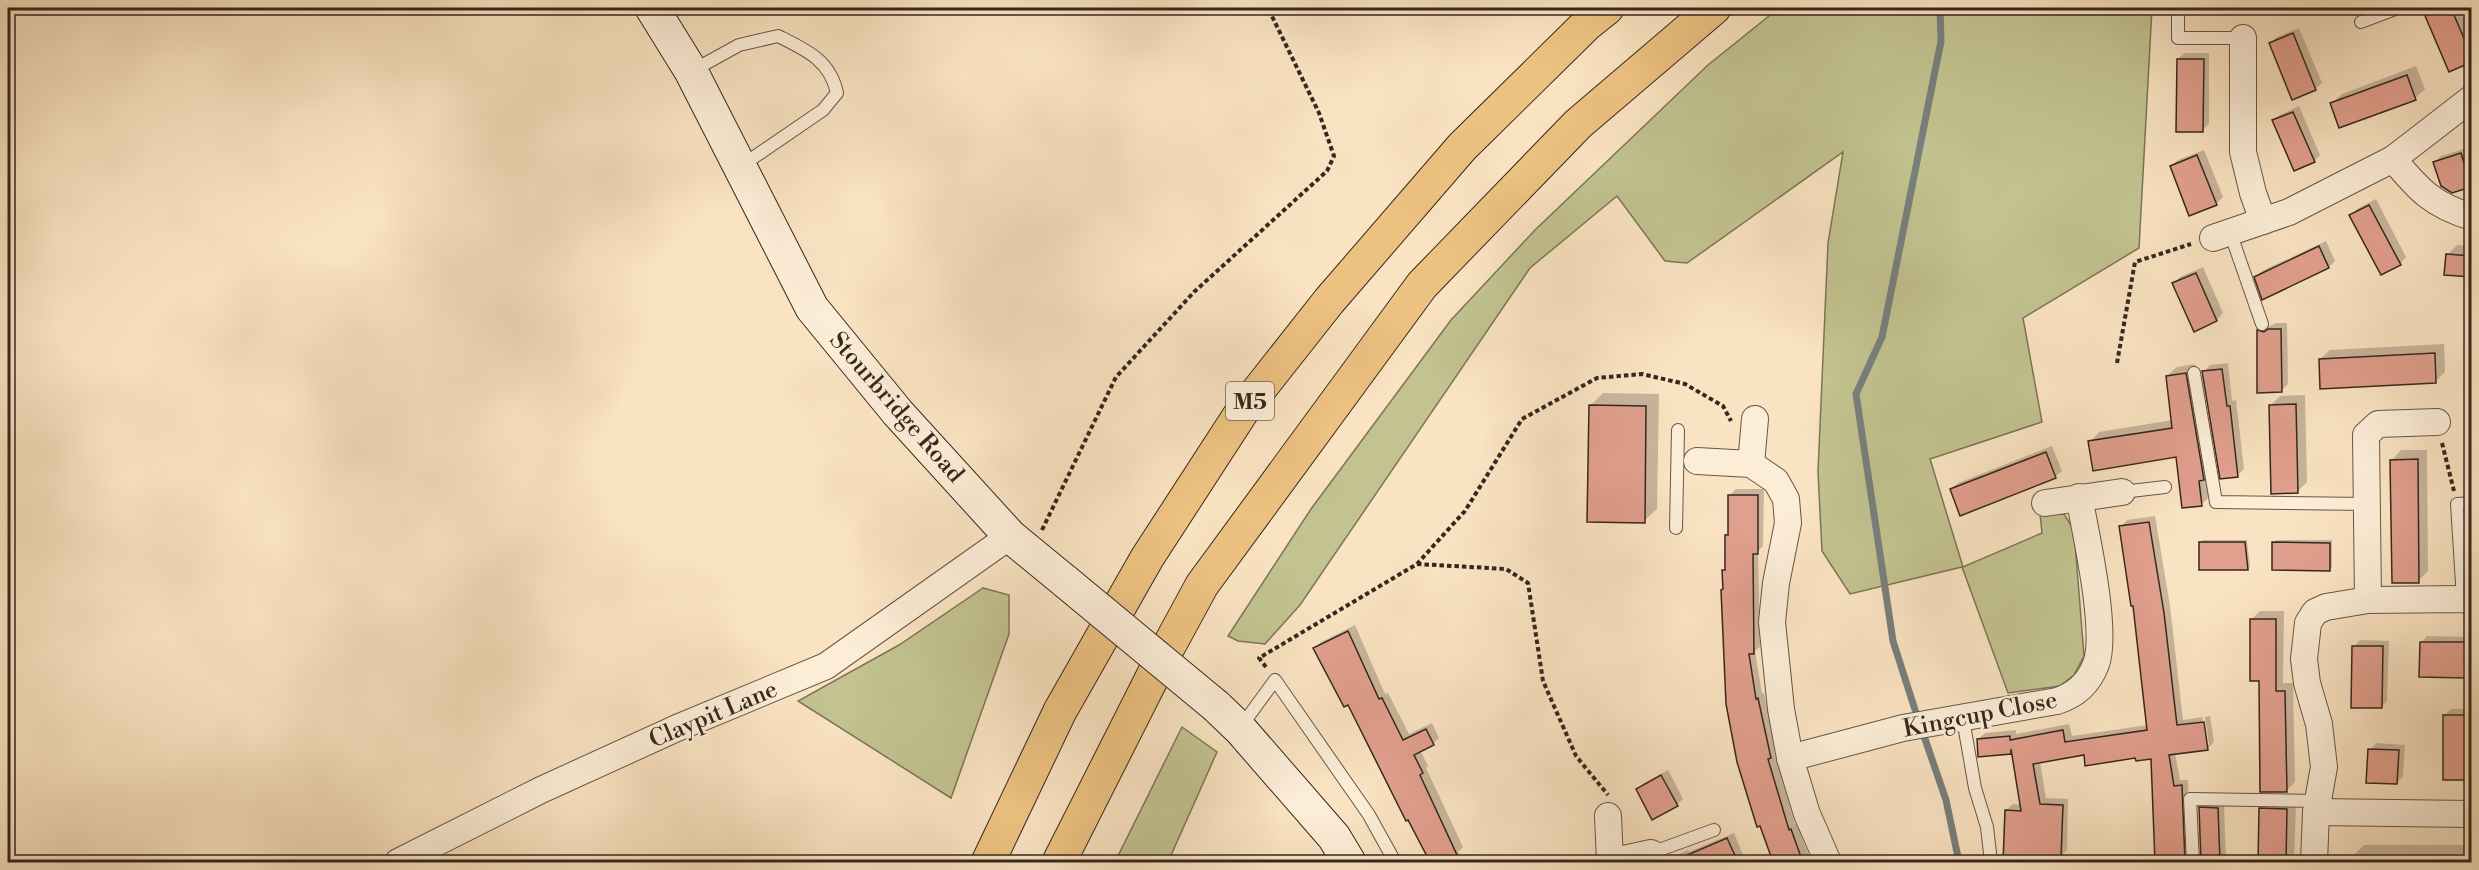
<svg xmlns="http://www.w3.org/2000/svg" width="2479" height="870" viewBox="0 0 2479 870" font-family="'Libre Bodoni',serif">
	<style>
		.green { fill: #c2c390; stroke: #7c7557; stroke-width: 1.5 }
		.shadow { fill: #0003 }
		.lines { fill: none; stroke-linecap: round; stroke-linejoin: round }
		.stream { stroke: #78807e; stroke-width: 7 }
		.building { fill: #e19f8d; stroke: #35271e; stroke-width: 1.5 }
		.lane-casing { stroke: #665647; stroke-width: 14 }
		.street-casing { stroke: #665647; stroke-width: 28 }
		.secondary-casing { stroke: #35271e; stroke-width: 35 }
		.highway-casing { stroke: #35271e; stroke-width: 35 }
		.path { stroke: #35271e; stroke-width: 4; stroke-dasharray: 4.5 3; stroke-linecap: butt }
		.lane { stroke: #fcedd7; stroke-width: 12 }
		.street { stroke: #fcedd7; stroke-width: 26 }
		.secondary { stroke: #fcedd7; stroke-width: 33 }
		.highway { stroke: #edc281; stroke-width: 33 }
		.secondary-bridge-casing { stroke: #35271e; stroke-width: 35; stroke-linecap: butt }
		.secondary-bridge { stroke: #fcedd7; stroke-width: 33 }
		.labels { text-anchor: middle; stroke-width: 4.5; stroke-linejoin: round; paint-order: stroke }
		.shield { fill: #fcedd7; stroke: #716256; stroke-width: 1.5 }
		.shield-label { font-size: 22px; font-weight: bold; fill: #35271e }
		.street-label { font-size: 24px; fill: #35271e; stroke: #fcedd7 }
	</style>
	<rect width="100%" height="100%" fill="#fae3c2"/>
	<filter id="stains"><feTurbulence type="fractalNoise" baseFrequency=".00333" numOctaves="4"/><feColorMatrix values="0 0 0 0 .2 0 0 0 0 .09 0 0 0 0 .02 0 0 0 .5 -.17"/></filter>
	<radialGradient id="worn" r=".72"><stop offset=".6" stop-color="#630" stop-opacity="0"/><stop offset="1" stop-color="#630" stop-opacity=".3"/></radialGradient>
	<g class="green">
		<polygon points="1779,8 2152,8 2139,248 2023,318 2042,422 1930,459 1963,567 2042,533 2040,514 2064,514 2074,530 2084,656 2074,675 2060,686 2008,693 1962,567 1850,594 1822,551 1818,472 1828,243 1843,152 1687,263 1665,261 1617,196 1530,268 1300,605 1265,644 1238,641 1228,636 1311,509 1451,320 1535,230 1708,65"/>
		<polygon points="983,588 1009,595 1009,634 951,798 798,701 899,645"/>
		<polygon points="1182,727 1217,752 1168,862 1115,862"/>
	</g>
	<g class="shadow">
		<polygon points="2227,8 2242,8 2229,13"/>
		<polygon points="2429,8 2459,8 2472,37 2472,61 2425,12"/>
		<polygon points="2299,28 2322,83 2315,89 2271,43 2277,37"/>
		<polygon points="2184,53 2209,53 2209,124 2202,130 2178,59"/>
		<polygon points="2416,66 2425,89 2415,98 2332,103 2342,94"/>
		<polygon points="2299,106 2320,155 2314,161 2273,121 2280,115"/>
		<polygon points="2467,148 2472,162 2471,186 2435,162 2441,156"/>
		<polygon points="2204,150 2223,197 2216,204 2171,166 2178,160"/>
		<polygon points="2376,199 2406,257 2400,264 2351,216 2357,209"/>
		<polygon points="2326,241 2335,261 2329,267 2263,298 2256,277 2262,271"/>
		<polygon points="2457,245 2472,246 2472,276 2447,255"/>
		<polygon points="2203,267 2223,313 2217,320 2194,330 2174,283 2180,277"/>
		<polygon points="2276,323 2287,323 2288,384 2281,391 2258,331 2264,325 2268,327"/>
		<polygon points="2444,344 2445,372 2435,382 2320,359 2330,350"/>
		<polygon points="2228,363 2232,401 2236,400 2244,469 2237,476 2204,372 2210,365"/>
		<polygon points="2195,364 2213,469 2211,495 2201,505 2177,456 2090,442 2099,432 2173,420 2167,376 2177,367"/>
		<polygon points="1603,393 1659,394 1657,509 1644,521 1590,406"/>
		<polygon points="2305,395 2307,482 2297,492 2270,406 2280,396"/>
		<polygon points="2052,446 2062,471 2055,477 1951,489 1958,483"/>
		<polygon points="2401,450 2427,450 2428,571 2418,581 2392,460"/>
		<polygon points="1736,489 1764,489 1763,546 1758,551 1760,647 1755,651 1762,693 1764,693 1776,750 1774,752 1795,824 1797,824 1811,862 1775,862 1761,824 1724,588 1727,536 1730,533 1730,495"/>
		<polygon points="2155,516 2170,606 2183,720 2202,717 2206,745 2209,745 2205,717 2210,716 2214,742 2208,748 2175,753 2180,780 2188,780 2191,856 2196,862 2156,862 2152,757 2085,753 2040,762 2046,798 2068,799 2067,850 2060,857 2045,856 2045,862 2004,862 2006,810 2013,804 2022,805 2013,750 2011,752 1978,739 1985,733 2016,730 2016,734 2069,724 2072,736 2148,725 2134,604 2121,527 2127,520"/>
		<polygon points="2203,540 2247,540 2250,566 2248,569 2200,543"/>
		<polygon points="2276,540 2332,540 2332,567 2330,569 2273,543"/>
		<polygon points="2260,611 2284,611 2283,683 2293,683 2295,782 2286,791 2260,679 2252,619"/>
		<polygon points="1355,625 1385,694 1388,693 1409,734 1432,723 1439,738 1433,744 1420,750 1428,766 1426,768 1463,847 1458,852 1464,862 1432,862 1348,703 1315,648 1321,642"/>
		<polygon points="2427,636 2472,637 2472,670 2466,676 2421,643"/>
		<polygon points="2360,640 2389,641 2387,701 2381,707 2354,647"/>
		<polygon points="2451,709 2472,709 2470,778 2445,715"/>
		<polygon points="2376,743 2405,745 2403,776 2397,783 2370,750"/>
		<polygon points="1668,770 1683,799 1677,805 1637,789 1644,783"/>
		<polygon points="2271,799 2296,800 2294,862 2260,862 2261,809"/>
		<polygon points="2207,802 2224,802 2226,862 2202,862 2200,808"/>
		<polygon points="1734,833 1746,862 1660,862 1689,850 1689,852"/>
		<polygon points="2364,845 2472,845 2472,862 2355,862 2355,854"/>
	</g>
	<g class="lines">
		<g class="stream">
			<polyline points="1917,716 1893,641 1856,394 1882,337 1941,41 1940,8"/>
			<polyline points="1924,736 1946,800 1959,862"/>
		</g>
	</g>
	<g class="building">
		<polygon points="2432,8 2451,8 2472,57 2472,62 2449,72 2423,11"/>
		<polygon points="2293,33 2316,90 2292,100 2269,43"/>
		<polygon points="2177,59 2204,59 2203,132 2176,132"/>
		<polygon points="2407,75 2416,100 2339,128 2330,103"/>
		<polygon points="2293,112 2315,162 2294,171 2272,120"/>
		<polygon points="2461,153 2471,187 2452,193 2441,186 2433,162"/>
		<polygon points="2197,155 2217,205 2189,216 2170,166"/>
		<polygon points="2369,205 2401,265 2381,275 2349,215"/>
		<polygon points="2319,246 2329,268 2262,300 2254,277"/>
		<polygon points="2446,254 2472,256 2472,277 2444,275"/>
		<polygon points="2196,273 2217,321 2194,332 2172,283"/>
		<polygon points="2268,329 2281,329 2282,392 2257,393 2257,330 2264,332"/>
		<polygon points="2435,353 2436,383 2320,389 2319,359"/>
		<polygon points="2222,369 2227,406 2230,406 2238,477 2220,479 2202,371"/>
		<polygon points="2186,373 2204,480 2199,481 2202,506 2182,508 2176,457 2093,471 2088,441 2172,428 2166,376"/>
		<polygon points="2296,404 2298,493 2271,494 2269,405"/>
		<polygon points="1589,405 1646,406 1645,523 1587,522"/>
		<polygon points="2046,452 2056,478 1960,516 1950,489"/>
		<polygon points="2418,459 2419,583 2392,583 2390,460"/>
		<polygon points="1728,495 1758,495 1758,554 1753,554 1754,654 1749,654 1756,699 1758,698 1771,758 1768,759 1789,830 1791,829 1801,857 1786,862 1773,862 1760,826 1757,827 1737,762 1726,704 1721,590 1723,589 1722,570 1725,570 1725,535 1728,535"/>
		<polygon points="2149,522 2164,613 2177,725 2204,722 2208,750 2169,755 2174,786 2182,785 2185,862 2155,862 2151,759 2136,761 2135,758 2085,766 2084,755 2033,764 2040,804 2063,805 2061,858 2040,858 2039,862 2003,862 2005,810 2021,811 2011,749 2011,754 1978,757 1977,739 2010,736 2010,740 2063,730 2065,742 2147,730 2133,606 2131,606 2119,526"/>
		<polygon points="2199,542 2245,542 2248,570 2199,570"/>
		<polygon points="2272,542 2330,543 2330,571 2272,570"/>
		<polygon points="2250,619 2276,619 2276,691 2285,691 2287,792 2260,792 2259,681 2250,681"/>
		<polygon points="1348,631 1379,699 1382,698 1403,740 1426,729 1434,745 1414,755 1423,773 1420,775 1457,855 1443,862 1430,862 1408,820 1406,821 1348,705 1344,707 1313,648"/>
		<polygon points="2420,642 2467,642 2466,678 2419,677"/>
		<polygon points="2352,646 2383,646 2382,708 2351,708"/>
		<rect x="2443" y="715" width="28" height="65"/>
		<polygon points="2368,749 2399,750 2397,784 2366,783"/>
		<polygon points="1661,775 1678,806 1652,820 1636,789"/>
		<polygon points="2199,807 2218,808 2220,862 2201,862"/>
		<polygon points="2259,808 2287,809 2286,862 2258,862"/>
		<polygon points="1727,838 1738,862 1671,862"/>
	</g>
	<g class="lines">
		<defs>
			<g id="lane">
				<polyline points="2178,8 2178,38 2243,38"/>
				<polyline points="2361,22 2398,8"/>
				<path d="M692 71 739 45 778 36C806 50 830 60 837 93L823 110 741 166"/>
				<polyline points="2230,232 2262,324"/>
				<polyline points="2194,373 2216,502 2366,504"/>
				<polyline points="2122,492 2165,487"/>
				<polyline points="1676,528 1678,430"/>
				<polyline points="2463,599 2457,504 2472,503"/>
				<polyline points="1963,719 1975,788 1987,827 1991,862"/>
				<polyline points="1240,728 1275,680 1369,815 1395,862"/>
				<polyline points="1651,853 1714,830"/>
				<polyline points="2193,862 2190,799 2318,801"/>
			</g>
			<g id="street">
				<polyline points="2243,38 2243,152 2253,193 2263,221"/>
				<path d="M2393 159C2419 190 2432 205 2472 217"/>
				<polyline points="2213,238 2289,212 2393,159 2472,98"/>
				<polyline points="1697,461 1751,464 1776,481 1786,499 1788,523 1776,583 1772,622 1781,709 1790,758 1807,814 1828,862"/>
				<polyline points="1751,464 1755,419"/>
				<polyline points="2045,503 2122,492"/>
				<polyline points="2368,600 2366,435 2378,424 2437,422"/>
				<path d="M1790 758 1903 728 2057 701C2076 695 2089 683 2096 664 2108 632 2086 534 2079 497"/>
				<polyline points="2316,812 2472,814"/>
				<polyline points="1608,816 1610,862"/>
				<polyline points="398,862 541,790 677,728 826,666 1010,536"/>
				<polyline points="1610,862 1651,853"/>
				<polyline points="2314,862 2316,812 2324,767 2319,724 2307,683 2304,659 2308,623 2315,612 2326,607 2368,600 2463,599 2472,602"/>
			</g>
			<g id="secondary">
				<polyline points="652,8 691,71 812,308 898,413 1010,536 1066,582"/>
				<polyline points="1216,706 1240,729 1334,837 1349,862"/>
			</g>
			<g id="highway">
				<polyline points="988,862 1060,711 1147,558 1243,410 1329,301 1462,147 1587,24 1607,8"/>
				<polyline points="1059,862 1158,666 1202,585 1422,285 1578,124 1714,8"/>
			</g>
		</defs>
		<use href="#lane" class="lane-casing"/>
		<use href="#street" class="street-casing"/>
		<use href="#secondary" class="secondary-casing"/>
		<use href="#highway" class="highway-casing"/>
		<g class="path">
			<polyline points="2117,363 2135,262 2191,244"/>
			<polyline points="2442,443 2454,491"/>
			<polyline points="1042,530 1116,377 1194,292 1327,171 1334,156 1319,113 1268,8"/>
			<polyline points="1417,564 1506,569 1528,583 1543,681 1576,756 1608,795"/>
			<polyline points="1266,667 1259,658 1417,564 1465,511 1522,419 1597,378 1642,374 1685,384 1723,406 1731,421"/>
		</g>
		<use href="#lane" class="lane"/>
		<use href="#street" class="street"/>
		<use href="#secondary" class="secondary"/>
		<use href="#highway" class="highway"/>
		<defs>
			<polyline id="secondary-bridge" points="1066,582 1216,706"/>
		</defs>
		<use href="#secondary-bridge" class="secondary-bridge-casing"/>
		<use href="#secondary-bridge" class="secondary-bridge"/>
	</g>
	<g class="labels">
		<rect class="shield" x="1226" y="382" width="48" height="38" rx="4.5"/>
		<g class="shield-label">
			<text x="1250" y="409">M5</text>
		</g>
		<g class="street-label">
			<text transform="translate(897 407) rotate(49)" y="8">Stourbridge Road</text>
			<text transform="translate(713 714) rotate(-23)" y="8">Claypit Lane</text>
			<text transform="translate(1980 714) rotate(-11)" y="8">Kingcup Close</text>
		</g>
	</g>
	<rect width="2479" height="870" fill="none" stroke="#fae3c2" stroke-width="30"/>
	<rect x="9" y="9" width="2461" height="852" fill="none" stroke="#35271e" stroke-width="3"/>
	<rect x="15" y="15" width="2449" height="840" fill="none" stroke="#35271e" stroke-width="1.5"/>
	<rect width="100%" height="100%" filter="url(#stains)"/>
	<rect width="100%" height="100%" fill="url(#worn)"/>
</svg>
